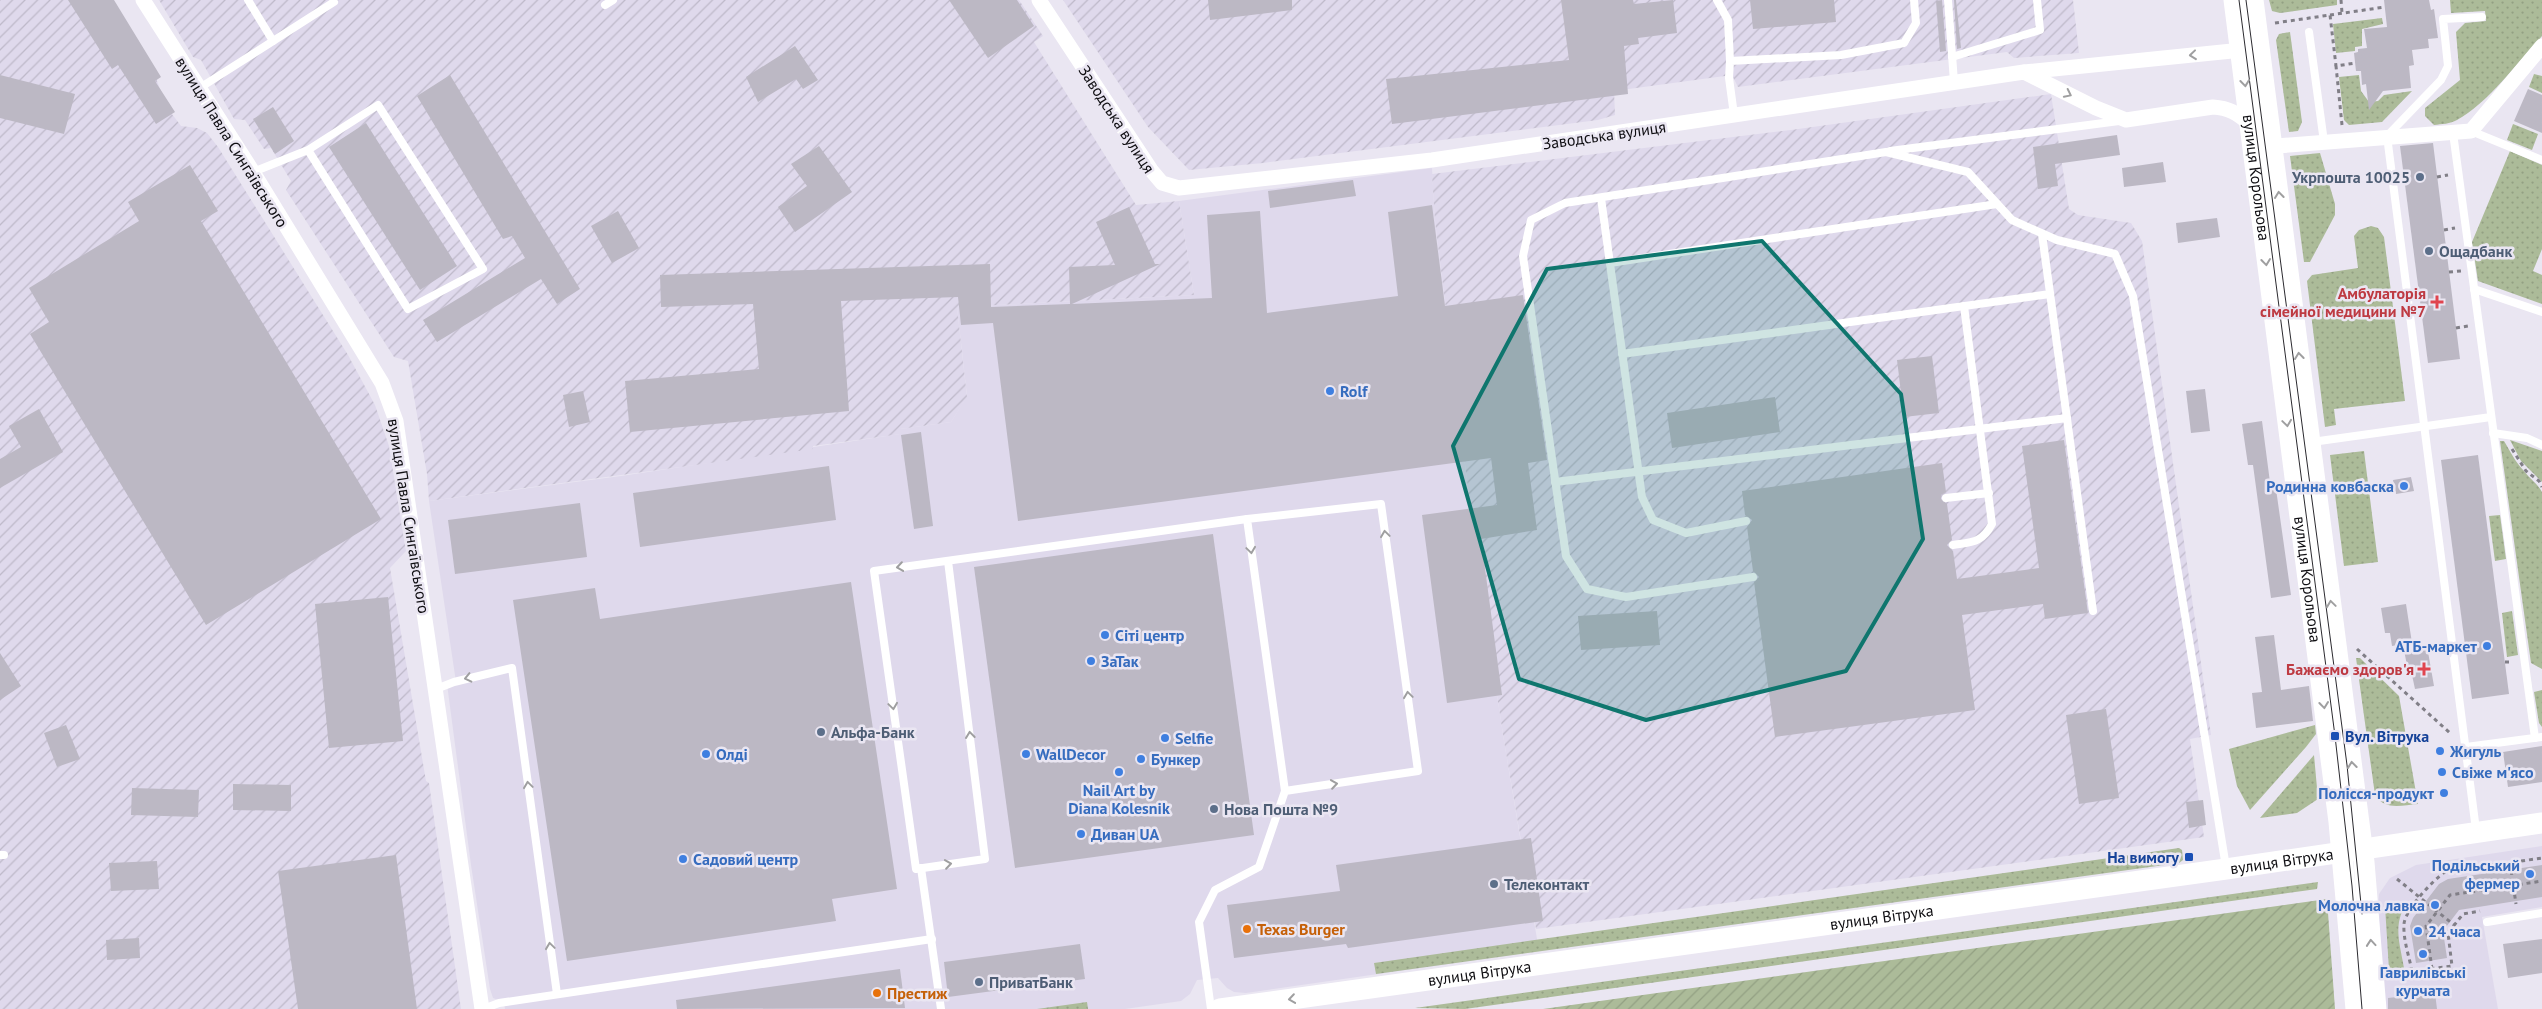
<svg xmlns="http://www.w3.org/2000/svg" width="2542" height="1009" viewBox="0 0 2542 1009" font-family="'PT Sans',sans-serif">
	<style>
		.built { fill: #dfd9ec }
		.industrial { fill: url(#industrial-furrows) }
		.grass { fill: url(#grass-dots) }
		.garden { fill: url(#garden-furrows) }
		.building { fill: #bcb8c4 }
		.lines { fill: none; stroke-linecap: round; stroke-linejoin: round }
		.path { stroke: #817f87; stroke-width: 3; stroke-dasharray: 4 4; stroke-linecap: butt }
		.lane { stroke: #fff; stroke-width: 8 }
		.street { stroke: #fff; stroke-width: 15 }
		.secondary { stroke: #fff; stroke-width: 21 }
		.tram { stroke: #2b2a2f; stroke-width: 1 }
		.oneway { stroke: #9f9fa0 }
		.marked { fill: #0f766e; fill-opacity: 0.2; stroke: #0f766e; stroke-width: 4; stroke-linejoin: round }
		.service-dot { fill: #5c6f8a; stroke: #eae6f2; stroke-width: 2 }
		.health-dot { fill: #e0444e; stroke: #eae6f2; stroke-width: 2 }
		.shop-dot { fill: #3f7fe0; stroke: #eae6f2; stroke-width: 2 }
		.transit-dot { fill: #1a4fb4; stroke: #eae6f2; stroke-width: 2 }
		.food-dot { fill: #e8710a; stroke: #eae6f2; stroke-width: 2 }
		.labels { text-anchor: middle; stroke-width: 5; stroke-linejoin: round; paint-order: stroke }
		.street-label { font-size: 16px; fill: #0f0e12; stroke: #eae6f2 }
		.service-label { font-size: 16px; font-weight: bold; fill: #4e5e75; stroke: #eae6f2; text-anchor: start }
		.health-label { font-size: 16px; font-weight: bold; fill: #be3a42; stroke: #eae6f2; text-anchor: end }
		.shop-label { font-size: 16px; font-weight: bold; fill: #366cbe; stroke: #eae6f2; text-anchor: start }
		.transit-label { font-size: 16px; font-weight: bold; fill: #164399; stroke: #eae6f2; text-anchor: start }
		.food-label { font-size: 16px; font-weight: bold; fill: #c56008; stroke: #eae6f2; text-anchor: start }
	</style>
	<defs>
		<pattern id="industrial-furrows" width="10" height="10" patternUnits="userSpaceOnUse" patternTransform="scale(1.25)"><rect width="10" height="10" fill="#dfd9ec"/><path d="M-1 1l2-2M0 10L10 0M9 11l2-2" fill="none" stroke="#beb9c9"/></pattern>
		<pattern id="grass-dots" width="8" height="8" patternUnits="userSpaceOnUse" patternTransform="scale(1.25)"><rect width="8" height="8" fill="#acbb99"/><path d="M2 2h.1M6 6h.1" fill="none" stroke="#93a083" stroke-width="1.8" stroke-linecap="round"/></pattern>
		<pattern id="garden-furrows" width="10" height="10" patternUnits="userSpaceOnUse" patternTransform="scale(1.25)"><rect width="10" height="10" fill="#acbb99"/><path d="M-1 1l2-2M0 10L10 0M9 11l2-2" fill="none" stroke="#93a083"/></pattern>
	</defs>
	<rect width="100%" height="100%" fill="#eae6f2"/>
	<g class="built">
		<polygon points="1432,168 1435,221 1478,570 1504,741 1539,951 1246,993 1234,992 1227,988 1218,978 1197,980 1190,994 1181,1001 1125,1009 505,1009 504,1002 493,998 490,989 471,865 447,684 456,682 429,501 621,476 900,434 900,429 951,422 967,396 957,307 1194,295 1179,201"/>
		<polygon points="2542,846 2542,907 2482,917 2498,1009 2385,1009 2378,906 2379,894 2390,878 2416,865"/>
	</g>
	<g class="industrial">
		<polygon points="0,0 108,0 156,78 167,108 175,118 181,126 197,128 207,133 218,147 348,355 375,405 389,446 406,551 390,568 426,781 429,783 461,1009 0,1009"/>
		<polygon points="159,0 1019,0 1043,36 1034,42 1136,205 1179,201 1194,295 957,307 967,397 951,422 900,429 901,434 813,446 813,449 429,501 427,474 408,361 394,357 286,190 291,181 271,148 264,149 245,120 234,119 201,60 193,57"/>
		<polygon points="1063,0 2073,0 2079,53 2014,58 2007,52 1738,87 1732,75 1614,91 1615,115 1598,120 1263,163 1189,170 1148,127"/>
		<polygon points="2051,94 2069,209 2078,215 2131,223 2142,241 2211,735 2190,739 2204,837 1536,929 1504,741 1478,570 1435,221 1432,174 1791,130"/>
	</g>
	<g class="grass">
		<polygon points="2269,0 2337,0 2337,5 2280,13 2272,11"/>
		<path d="M2450 0H2542V36C2519 61 2486 105 2457 120 2450 124 2442 124 2434 125L2425 116V108L2460 80 2456 32 2465 23 2486 21 2485 11 2451 13Z"/>
		<polygon points="2382,18 2383,24 2362,29 2362,46 2355,47 2355,51 2336,53 2333,24"/>
		<polygon points="2290,32 2302,122 2298,131 2289,132 2276,40 2279,34"/>
		<polygon points="2534,74 2542,76 2542,93 2529,87"/>
		<polygon points="2359,75 2361,91 2369,102 2378,101 2384,95 2412,91 2382,122 2349,125 2344,120 2339,77"/>
		<polygon points="2513,124 2538,134 2532,150 2507,140"/>
		<polygon points="2510,151 2542,165 2542,249 2533,271 2542,275 2542,304 2478,281 2472,242"/>
		<polygon points="2320,153 2335,204 2335,215 2310,262 2304,262 2290,156"/>
		<polygon points="2371,226 2378,228 2384,237 2405,401 2334,409 2336,425 2325,427 2307,281 2312,275 2358,268 2354,236 2359,230"/>
		<polygon points="2510,440 2542,451 2542,482 2521,461"/>
		<path d="M2500 441H2504C2510 451 2516 463 2524 471 2530 479 2537 483 2542 492V669L2531 663Z"/>
		<polygon points="2364,451 2378,562 2344,566 2330,455"/>
		<polygon points="2500,515 2506,559 2495,561 2489,516"/>
		<polygon points="2512,611 2518,655 2507,657 2502,613"/>
		<path d="M2356 658H2360L2399 696 2418 804C2402 805 2385 811 2375 795Z"/>
		<polygon points="2542,690 2542,727 2539,723 2534,692"/>
		<polygon points="2315,725 2316,734 2306,747 2250,810 2237,786 2229,749"/>
		<polygon points="2314,755 2318,799 2297,813 2260,818"/>
		<polygon points="2179,848 2182,850 2183,860 2179,863 1376,974 1374,963"/>
		<polygon points="2318,882 2317,889 1465,1009 1415,1008"/>
		<path d="M2386 901 2404 908C2393 927 2401 948 2404 968L2389 970 2385 906Z"/>
		<polygon points="1087,1002 1088,1009 1037,1009"/>
	</g>
	<polygon class="garden" points="2327,899 2335,1009 1543,1009"/>
	<g class="building">
		<polygon points="68,0 114,0 161,77 155,81 175,112 156,124 118,65 112,69"/>
		<polygon points="949,0 1017,0 1034,26 988,58"/>
		<polygon points="1208,0 1292,0 1292,10 1210,20"/>
		<polygon points="1561,0 1633,0 1634,4 1673,0 1677,33 1638,38 1639,44 1624,46 1628,94 1392,124 1386,79 1569,60"/>
		<polygon points="1750,0 1834,0 1836,22 1753,29"/>
		<polygon points="1942,0 1946,51 1940,52 1936,1"/>
		<polygon points="1954,0 1956,0 1961,48 1957,49"/>
		<polygon points="2384,0 2429,0 2431,10 2434,9 2438,38 2428,39 2429,48 2412,50 2414,65 2409,66 2411,88 2383,91 2369,110 2366,84 2362,85 2361,71 2356,71 2354,53 2358,52 2358,49 2367,48 2364,29 2387,27"/>
		<polygon points="795,46 818,80 803,89 796,79 758,102 746,77"/>
		<polygon points="0,75 75,94 64,134 0,118"/>
		<polygon points="450,75 580,289 557,304 541,279 437,342 423,320 525,258 512,236 503,239 417,96"/>
		<polygon points="2528,89 2542,95 2542,133 2514,121"/>
		<polygon points="273,107 294,141 275,154 253,119"/>
		<polygon points="366,123 457,266 420,290 329,147"/>
		<polygon points="2117,135 2120,155 2055,164 2058,186 2038,189 2033,147"/>
		<polygon points="2433,143 2460,359 2428,363 2400,146"/>
		<polygon points="819,146 852,192 795,232 778,207 807,186 791,164"/>
		<polygon points="2163,162 2166,182 2124,187 2122,168"/>
		<polygon points="190,165 218,211 201,221 381,519 206,625 30,334 49,322 29,288 139,221 128,202"/>
		<polygon points="1353,180 1356,196 1270,208 1268,191"/>
		<polygon points="1432,205 1445,306 1523,295 1547,460 1528,463 1537,530 1481,539 1502,695 1447,703 1422,515 1497,505 1491,458 1018,521 993,323 961,325 958,297 841,301 849,411 630,432 625,381 759,369 753,304 661,307 660,275 990,264 991,307 1070,304 1069,267 1115,265 1096,222 1129,207 1155,264 1160,264 1072,304 1212,298 1207,215 1260,211 1267,313 1398,296 1388,212"/>
		<polygon points="618,211 639,248 612,263 591,226"/>
		<polygon points="2217,218 2220,237 2178,243 2176,223"/>
		<polygon points="1932,356 1939,413 1904,417 1897,360"/>
		<polygon points="2205,389 2210,431 2191,433 2186,391"/>
		<polygon points="583,391 590,422 569,427 563,395"/>
		<polygon points="1775,397 1780,432 1672,448 1667,413"/>
		<polygon points="39,409 63,452 0,488 0,459 21,447 9,426"/>
		<polygon points="2262,421 2271,490 2276,489 2291,595 2271,598 2253,465 2248,465 2242,424"/>
		<polygon points="921,432 933,526 914,529 901,435"/>
		<polygon points="2064,440 2088,613 2045,619 2043,604 1962,615 1975,710 1775,737 1754,582 1759,577 1753,571 1747,527 1752,520 1745,515 1742,491 1942,463 1946,492 1941,495 1941,499 1947,504 1952,540 1947,545 1953,551 1957,579 2039,568 2022,446"/>
		<polygon points="2478,455 2509,694 2472,699 2441,460"/>
		<polygon points="829,466 836,520 640,547 633,493"/>
		<polygon points="2411,477 2414,491 2396,494 2393,480"/>
		<polygon points="580,503 587,557 455,574 448,520"/>
		<polygon points="1213,534 1254,835 1015,868 974,567"/>
		<polygon points="851,582 897,889 832,899 836,921 567,961 513,600 595,588 600,619"/>
		<polygon points="388,597 403,741 329,748 315,604"/>
		<polygon points="2406,604 2412,643 2392,646 2390,633 2385,633 2381,608"/>
		<polygon points="1657,611 1660,645 1581,650 1578,616"/>
		<polygon points="2274,635 2281,690 2309,686 2313,721 2256,728 2252,693 2262,692 2255,637"/>
		<polygon points="2427,646 2434,686 2415,689 2412,675 2409,676 2404,650"/>
		<polygon points="0,653 21,686 0,700"/>
		<polygon points="2106,709 2119,798 2079,804 2066,715"/>
		<polygon points="66,725 80,759 57,767 44,733"/>
		<polygon points="2542,746 2542,782 2508,787 2503,752"/>
		<polygon points="233,784 291,785 291,811 233,810"/>
		<polygon points="132,788 199,790 198,817 131,815"/>
		<polygon points="2203,800 2206,825 2189,828 2186,802"/>
		<polygon points="1531,838 1543,921 1348,948 1346,944 1234,958 1227,905 1340,891 1336,865"/>
		<polygon points="396,855 417,1009 298,1009 278,871"/>
		<polygon points="157,861 159,889 111,891 109,863"/>
		<polygon points="2542,865 2542,897 2459,910 2443,931 2447,958 2416,963 2410,926 2413,918 2439,884 2448,879"/>
		<polygon points="139,938 140,958 107,960 106,940"/>
		<polygon points="2542,939 2542,973 2508,978 2503,944"/>
		<polygon points="1080,944 1085,979 948,997 944,962"/>
		<polygon points="900,969 905,1008 677,1009 676,1000"/>
		<polygon points="2435,993 2437,1009 2388,1009 2388,998"/>
	</g>
	<g class="lines">
		<g class="path">
			<polyline points="2341,0 2342,13"/>
			<polyline points="2330,15 2385,7"/>
			<polyline points="2275,23 2330,15 2336,66"/>
			<polyline points="2342,125 2336,66 2355,63"/>
			<polyline points="2437,177 2448,175"/>
			<polyline points="2444,230 2455,228"/>
			<polyline points="2449,272 2461,271"/>
			<polyline points="2456,328 2468,326"/>
			<polyline points="2512,449 2526,471 2539,481 2542,487"/>
			<polyline points="2357,649 2450,733"/>
			<polyline points="2505,662 2512,662"/>
			<polyline points="2510,863 2516,904"/>
			<polyline points="2397,879 2454,925"/>
			<polyline points="2432,969 2426,926 2450,895 2542,881"/>
			<path d="M2412 971C2409 956 2403 939 2404 924 2405 910 2433 880 2445 872L2542 858"/>
			<polyline points="2391,974 2452,966 2448,933 2463,914 2480,911"/>
		</g>
		<g class="lane">
			<polyline points="248,0 273,41"/>
			<polyline points="1717,0 1728,20 1730,61"/>
			<polyline points="1948,0 1954,82"/>
			<polyline points="605,5 613,0"/>
			<polyline points="2309,32 2324,142"/>
			<polyline points="1952,57 2040,30 2037,0"/>
			<polyline points="198,89 334,2"/>
			<polyline points="1734,115 1729,78 1730,61 1841,55 1904,43 1916,23 1914,0"/>
			<polyline points="2471,131 2542,160"/>
			<polyline points="2453,133 2535,738"/>
			<polyline points="1890,151 2119,121"/>
			<polyline points="253,172 308,150 378,105 483,269 408,309 308,150"/>
			<polyline points="1601,198 1642,497 1653,520 1686,533 1746,521"/>
			<polyline points="2042,234 2093,611"/>
			<polyline points="1610,263 1997,204"/>
			<polyline points="2474,289 2542,312"/>
			<polyline points="1622,354 2050,294"/>
			<polyline points="2493,433 2527,438 2542,445"/>
			<polyline points="2312,442 2491,417"/>
			<polyline points="1555,482 2067,418"/>
			<polyline points="1946,498 1989,493"/>
			<path d="M1953 545C1972 542 1982 543 1992 524L1964 306"/>
			<polyline points="948,561 985,859 916,869 874,571 1247,519"/>
			<polyline points="1753,577 1626,597 1587,589 1566,556 1523,256 1531,220 1565,203 1886,152 1968,172 2012,220 2057,240 2115,254 2133,296 2226,867"/>
			<polyline points="436,689 454,682 512,668 557,994"/>
			<polyline points="2466,747 2542,737"/>
			<polyline points="2476,830 2387,136 2441,80 2448,66 2443,19 2482,17"/>
			<polyline points="0,855 4,855"/>
			<polyline points="921,868 941,1009"/>
			<polyline points="2487,922 2542,913"/>
			<polyline points="483,1009 499,1003 932,939"/>
			<polyline points="1211,1009 1199,922 1215,890 1259,867 1285,791 1247,519 1381,504 1418,771 1285,791"/>
		</g>
		<g class="street">
			<polyline points="143,0 253,172 382,383 396,421 482,1009"/>
			<polyline points="1039,0 1151,170 1162,183 1179,188 1432,160 2024,72 2242,50"/>
			<path d="M2024 72 2096 108 2126 120 2213 107C2229 108 2237 113 2250 124"/>
			<polyline points="2264,147 2471,131 2542,46"/>
		</g>
		<g class="secondary">
			<path id="s1" d="M2234 0 2339 822 2356 1009"/>
			<polyline points="2253,0 2364,862 2376,1009"/>
			<path id="s2" d="M1220 1009 2226 869 2542 823"/>
		</g>
		<g class="tram">
			<polyline points="2239,0 2335,736 2352,886 2362,1009"/>
			<polyline points="2246,0 2347,765 2362,914"/>
		</g>
	</g>
	<defs><path id="oneway-chevron" d="M-2-3.5L2.5 0L-2 3.5" fill="none" stroke-width="1.6" stroke-linecap="round" stroke-linejoin="round" transform="scale(1.25)"/></defs>
	<g class="oneway">
		<use href="#oneway-chevron" transform="translate(2193 55) rotate(174)"/>
		<use href="#oneway-chevron" transform="translate(2245 83) rotate(84)"/>
		<use href="#oneway-chevron" transform="translate(2068 94) rotate(26)"/>
		<use href="#oneway-chevron" transform="translate(2279 195) rotate(-97)"/>
		<use href="#oneway-chevron" transform="translate(2266 262) rotate(83)"/>
		<use href="#oneway-chevron" transform="translate(2299 356) rotate(-97)"/>
		<use href="#oneway-chevron" transform="translate(2287 423) rotate(82)"/>
		<use href="#oneway-chevron" transform="translate(1385 534) rotate(-98)"/>
		<use href="#oneway-chevron" transform="translate(1251 550) rotate(82)"/>
		<use href="#oneway-chevron" transform="translate(900 567) rotate(172)"/>
		<use href="#oneway-chevron" transform="translate(2331 604) rotate(-98)"/>
		<use href="#oneway-chevron" transform="translate(468 678) rotate(167)"/>
		<use href="#oneway-chevron" transform="translate(1408 695) rotate(-98)"/>
		<use href="#oneway-chevron" transform="translate(2324 705) rotate(83)"/>
		<use href="#oneway-chevron" transform="translate(893 706) rotate(82)"/>
		<use href="#oneway-chevron" transform="translate(970 735) rotate(-97)"/>
		<use href="#oneway-chevron" transform="translate(2352 765) rotate(-97)"/>
		<use href="#oneway-chevron" transform="translate(1334 784) rotate(-8)"/>
		<use href="#oneway-chevron" transform="translate(528 785) rotate(-98)"/>
		<use href="#oneway-chevron" transform="translate(948 864) rotate(-8)"/>
		<use href="#oneway-chevron" transform="translate(2371 943) rotate(-95)"/>
		<use href="#oneway-chevron" transform="translate(550 946) rotate(-98)"/>
		<use href="#oneway-chevron" transform="translate(1292 999) rotate(172)"/>
	</g>
	<path class="marked" d="M1762 241 1901 394 1923 539 1846 671 1646 720 1519 679 1453 446 1547 269Z"/>
	<g class="service-dot">
		<circle cx="2420" cy="177" r="5"/>
		<circle cx="2429" cy="251" r="5"/>
		<circle cx="821" cy="732" r="5"/>
		<circle cx="1214" cy="809" r="5"/>
		<circle cx="1494" cy="884" r="5"/>
		<circle cx="979" cy="982" r="5"/>
	</g>
	<g class="health-dot">
		<path d="M2434.5 294.5h5v5h5v5h-5v5h-5v-5h-5v-5h5z"/>
		<path d="M2421.5 661.5h5v5h5v5h-5v5h-5v-5h-5v-5h5z"/>
	</g>
	<g class="shop-dot">
		<circle cx="1330" cy="391" r="5"/>
		<circle cx="2404" cy="486" r="5"/>
		<circle cx="1105" cy="635" r="5"/>
		<circle cx="2487" cy="646" r="5"/>
		<circle cx="1091" cy="661" r="5"/>
		<circle cx="1165" cy="738" r="5"/>
		<circle cx="2440" cy="751" r="5"/>
		<circle cx="706" cy="754" r="5"/>
		<circle cx="1026" cy="754" r="5"/>
		<circle cx="1141" cy="759" r="5"/>
		<circle cx="1119" cy="772" r="5"/>
		<circle cx="2442" cy="772" r="5"/>
		<circle cx="2444" cy="793" r="5"/>
		<circle cx="1081" cy="834" r="5"/>
		<circle cx="683" cy="859" r="5"/>
		<circle cx="2530" cy="874" r="5"/>
		<circle cx="2435" cy="905" r="5"/>
		<circle cx="2418" cy="931" r="5"/>
		<circle cx="2423" cy="954" r="5"/>
	</g>
	<g class="transit-dot">
		<rect x="2330" y="731" width="10" height="10" rx="2.5"/>
		<rect x="2184" y="852" width="10" height="10" rx="2.5"/>
	</g>
	<g class="food-dot">
		<circle cx="1247" cy="929" r="5"/>
		<circle cx="877" cy="993" r="5"/>
	</g>
	<g class="labels">
		<g class="street-label">
			<text transform="translate(1117 119) rotate(57)" y="6">Заводська вулиця</text>
			<text transform="translate(1604 135) rotate(-8)" y="6">Заводська вулиця</text>
			<text transform="translate(232 142) rotate(58)" y="6">вулиця Павла Сингаївського</text>
			<text dy="6" stroke="none"><textPath href="#s1" startOffset="179">вулиця Корольова</textPath></text>
			<text transform="translate(409 516) rotate(81)" y="6">вулиця Павла Сингаївського</text>
			<text dy="6" stroke="none"><textPath href="#s1" startOffset="584">вулиця Корольова</textPath></text>
			<text dy="6" stroke="none"><textPath href="#s2" startOffset="1072">вулиця Вітрука</textPath></text>
			<text dy="6" stroke="none"><textPath href="#s2" startOffset="668">вулиця Вітрука</textPath></text>
			<text dy="6" stroke="none"><textPath href="#s2" startOffset="262">вулиця Вітрука</textPath></text>
		</g>
		<g class="service-label">
			<text x="2410" y="183" text-anchor="end">Укрпошта 10025</text>
			<text x="2439" y="257">Ощадбанк</text>
			<text x="831" y="738">Альфа-Банк</text>
			<text x="1224" y="815">Нова Пошта №9</text>
			<text x="1504" y="890">Телеконтакт</text>
			<text x="989" y="988">ПриватБанк</text>
		</g>
		<g class="health-label">
			<text x="2426" y="299">Амбулаторія<tspan x="2426" dy="18">сімейної медицини №7</tspan></text>
			<text x="2414" y="675">Бажаємо здоров'я</text>
		</g>
		<g class="shop-label">
			<text x="1340" y="397">Rolf</text>
			<text x="2394" y="492" text-anchor="end">Родинна ковбаска</text>
			<text x="1115" y="641">Сіті центр</text>
			<text x="2477" y="652" text-anchor="end">АТБ-маркет</text>
			<text x="1101" y="667">ЗаТак</text>
			<text x="1175" y="744">Selfie</text>
			<text x="2450" y="757">Жигуль</text>
			<text x="716" y="760">Олді</text>
			<text x="1036" y="760">WallDecor</text>
			<text x="1151" y="765">Бункер</text>
			<text x="2452" y="778">Свіже м'ясо</text>
			<text x="1119" y="796" text-anchor="middle">Nail Art by<tspan x="1119" dy="18">Diana Kolesnik</tspan></text>
			<text x="2434" y="799" text-anchor="end">Полісся-продукт</text>
			<text x="1091" y="840">Диван UA</text>
			<text x="693" y="865">Садовий центр</text>
			<text x="2520" y="871" text-anchor="end">Подільський<tspan x="2520" dy="18">фермер</tspan></text>
			<text x="2425" y="911" text-anchor="end">Молочна лавка</text>
			<text x="2428" y="937">24 часа</text>
			<text x="2423" y="978" text-anchor="middle">Гаврилівські<tspan x="2423" dy="18">курчата</tspan></text>
		</g>
		<g class="transit-label">
			<text x="2345" y="742">Вул. Вітрука</text>
			<text x="2179" y="863" text-anchor="end">На вимогу</text>
		</g>
		<g class="food-label">
			<text x="1257" y="935">Texas Burger</text>
			<text x="887" y="999">Престиж</text>
		</g>
	</g>
</svg>
